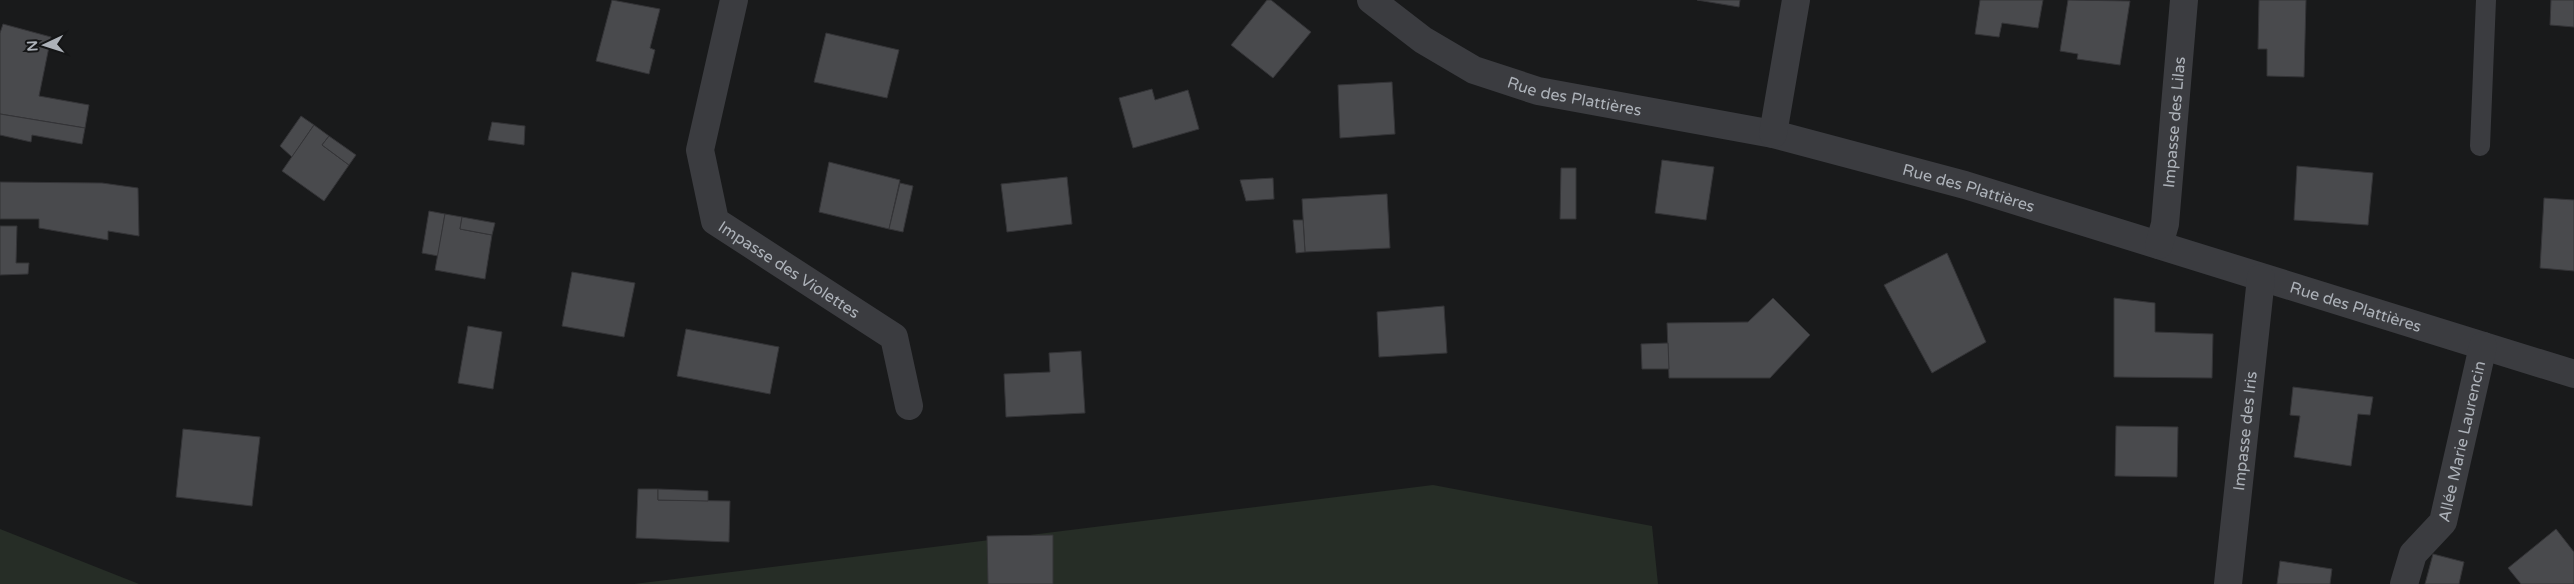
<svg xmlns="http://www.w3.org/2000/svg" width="2574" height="584" viewBox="0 0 2574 584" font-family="'Varela Round',sans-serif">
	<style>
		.green { fill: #262d26 }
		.building { fill: #494a4d; stroke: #343437 }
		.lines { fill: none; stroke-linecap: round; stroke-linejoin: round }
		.service { stroke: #3b3c40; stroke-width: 20 }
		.minor { stroke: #3b3c40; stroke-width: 28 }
		.labels { text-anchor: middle; stroke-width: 5; stroke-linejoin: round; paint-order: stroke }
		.street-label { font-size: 16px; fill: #adb2b9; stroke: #141516 }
	</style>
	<rect width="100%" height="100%" fill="#191a1b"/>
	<g class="green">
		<polygon points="1433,485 1652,526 1658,584 634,584"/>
		<polygon points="0,529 139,584 0,584"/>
	</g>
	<g class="building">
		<polygon points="612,0 660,9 650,48 655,50 649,74 596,61"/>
		<polygon points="1267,0 1271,0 1311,32 1273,78 1231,45"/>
		<polygon points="1697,0 1740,0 1739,7"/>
		<polygon points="1980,0 2043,0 2038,28 2002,23 1999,37 1975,34"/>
		<polygon points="2068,0 2130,1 2120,65 2077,59 2078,54 2060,51"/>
		<polygon points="2259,0 2306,0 2304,77 2267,76 2267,49 2258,49"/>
		<polygon points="2551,0 2574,0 2574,27 2550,25"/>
		<polygon points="3,24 51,37 39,96 89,105 85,128 0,114 0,33"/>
		<polygon points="826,33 899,50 887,98 814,82"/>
		<polygon points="1392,82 1395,134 1340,138 1338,85"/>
		<polygon points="1152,89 1155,100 1188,90 1199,129 1133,148 1119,98"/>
		<polygon points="0,114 85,128 82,144 32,135 31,142 0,135"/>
		<polygon points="301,116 314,125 292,157 280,146"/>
		<polygon points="492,122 525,126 524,145 488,140"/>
		<polygon points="314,125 329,136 322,145 349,165 324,201 282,171"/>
		<polygon points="329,136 356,155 349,165 322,145"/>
		<polygon points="1662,160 1714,167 1706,220 1655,213"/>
		<polygon points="829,162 900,180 889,229 819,212"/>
		<polygon points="2297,166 2373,173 2368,225 2294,220"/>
		<polygon points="1561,168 1576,168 1576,219 1560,219"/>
		<polygon points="1067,177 1072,224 1007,232 1001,184"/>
		<polygon points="1273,178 1274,199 1246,201 1240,180"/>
		<polygon points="0,182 102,183 138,188 139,236 108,231 108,240 39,228 39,219 0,219"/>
		<polygon points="900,183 913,186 903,232 889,229"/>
		<polygon points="1387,194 1390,248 1305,252 1302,199"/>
		<polygon points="2544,198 2574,200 2574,271 2540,268"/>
		<polygon points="429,211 445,214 438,256 422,253"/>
		<polygon points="445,214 462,217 460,229 492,235 485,279 435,270"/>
		<polygon points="462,217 495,223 492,235 460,229"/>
		<polygon points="1293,220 1303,220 1305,252 1296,253"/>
		<polygon points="0,226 17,226 16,263 29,263 28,274 0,275"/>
		<polygon points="1947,253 1986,342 1932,373 1884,285"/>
		<polygon points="572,272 635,283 624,337 562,326"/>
		<polygon points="1773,298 1810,335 1770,378 1669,378 1667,323 1748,322"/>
		<polygon points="2114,298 2155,303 2155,332 2213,334 2212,378 2114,377"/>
		<polygon points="1444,306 1447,353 1379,357 1377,312"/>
		<polygon points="468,326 502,332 493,389 458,383"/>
		<polygon points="686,329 779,347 770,394 677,376"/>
		<polygon points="1668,343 1669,369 1642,369 1641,344"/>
		<polygon points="1081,351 1085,413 1006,417 1004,374 1050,372 1049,353"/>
		<polygon points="2293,387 2373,397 2370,415 2358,414 2351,466 2294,457 2300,416 2290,415"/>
		<polygon points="2116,426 2178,427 2177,477 2115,476"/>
		<polygon points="183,429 260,437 252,506 176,497"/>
		<polygon points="638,489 658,489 658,500 730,501 729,542 636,538"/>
		<polygon points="658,489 708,491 708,501 658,500"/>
		<polygon points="2556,529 2574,552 2574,584 2521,584 2508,568"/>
		<polygon points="1053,535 1053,584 988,584 987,536"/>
		<polygon points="2433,554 2464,562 2459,584 2425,584"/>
		<polygon points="2280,561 2332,569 2330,584 2277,584"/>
	</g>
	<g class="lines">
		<polyline class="service" points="2480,146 2486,0"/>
		<g class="minor">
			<path id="s1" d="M734 0 700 150 715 221 894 337 909 406"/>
			<path id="s2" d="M1371 0 1423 40 1474 70 1538 91 1773 134 1965 185 2574 374"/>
			<polyline points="1773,134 1796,0"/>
			<path id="s3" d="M2159 245 2165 224 2184 0"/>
			<path id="s4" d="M2228 584 2261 278"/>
			<path id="s5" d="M2404 584 2413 554 2443 522 2483 346"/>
		</g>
	</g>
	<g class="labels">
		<g class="street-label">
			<text dy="6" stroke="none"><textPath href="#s2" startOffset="229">Rue des Plattières</textPath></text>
			<text dy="6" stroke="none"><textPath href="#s3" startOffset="124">Impasse des Lilas</textPath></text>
			<text dy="6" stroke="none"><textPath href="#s2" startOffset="634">Rue des Plattières</textPath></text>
			<text dy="6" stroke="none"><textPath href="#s1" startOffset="315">Impasse des Violettes</textPath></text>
			<text dy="6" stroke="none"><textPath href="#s2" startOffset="1039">Rue des Plattières</textPath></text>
			<text dy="6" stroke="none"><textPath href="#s4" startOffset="154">Impasse des Iris</textPath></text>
			<text dy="6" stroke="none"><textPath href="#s5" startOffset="158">Allée Marie Laurencin</textPath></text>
		</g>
	</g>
	<g transform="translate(45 45) rotate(266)" stroke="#141516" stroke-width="4" paint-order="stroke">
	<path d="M0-4L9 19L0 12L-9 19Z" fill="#adb2b9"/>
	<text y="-8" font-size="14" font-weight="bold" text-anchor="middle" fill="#adb2b9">N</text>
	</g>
</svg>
